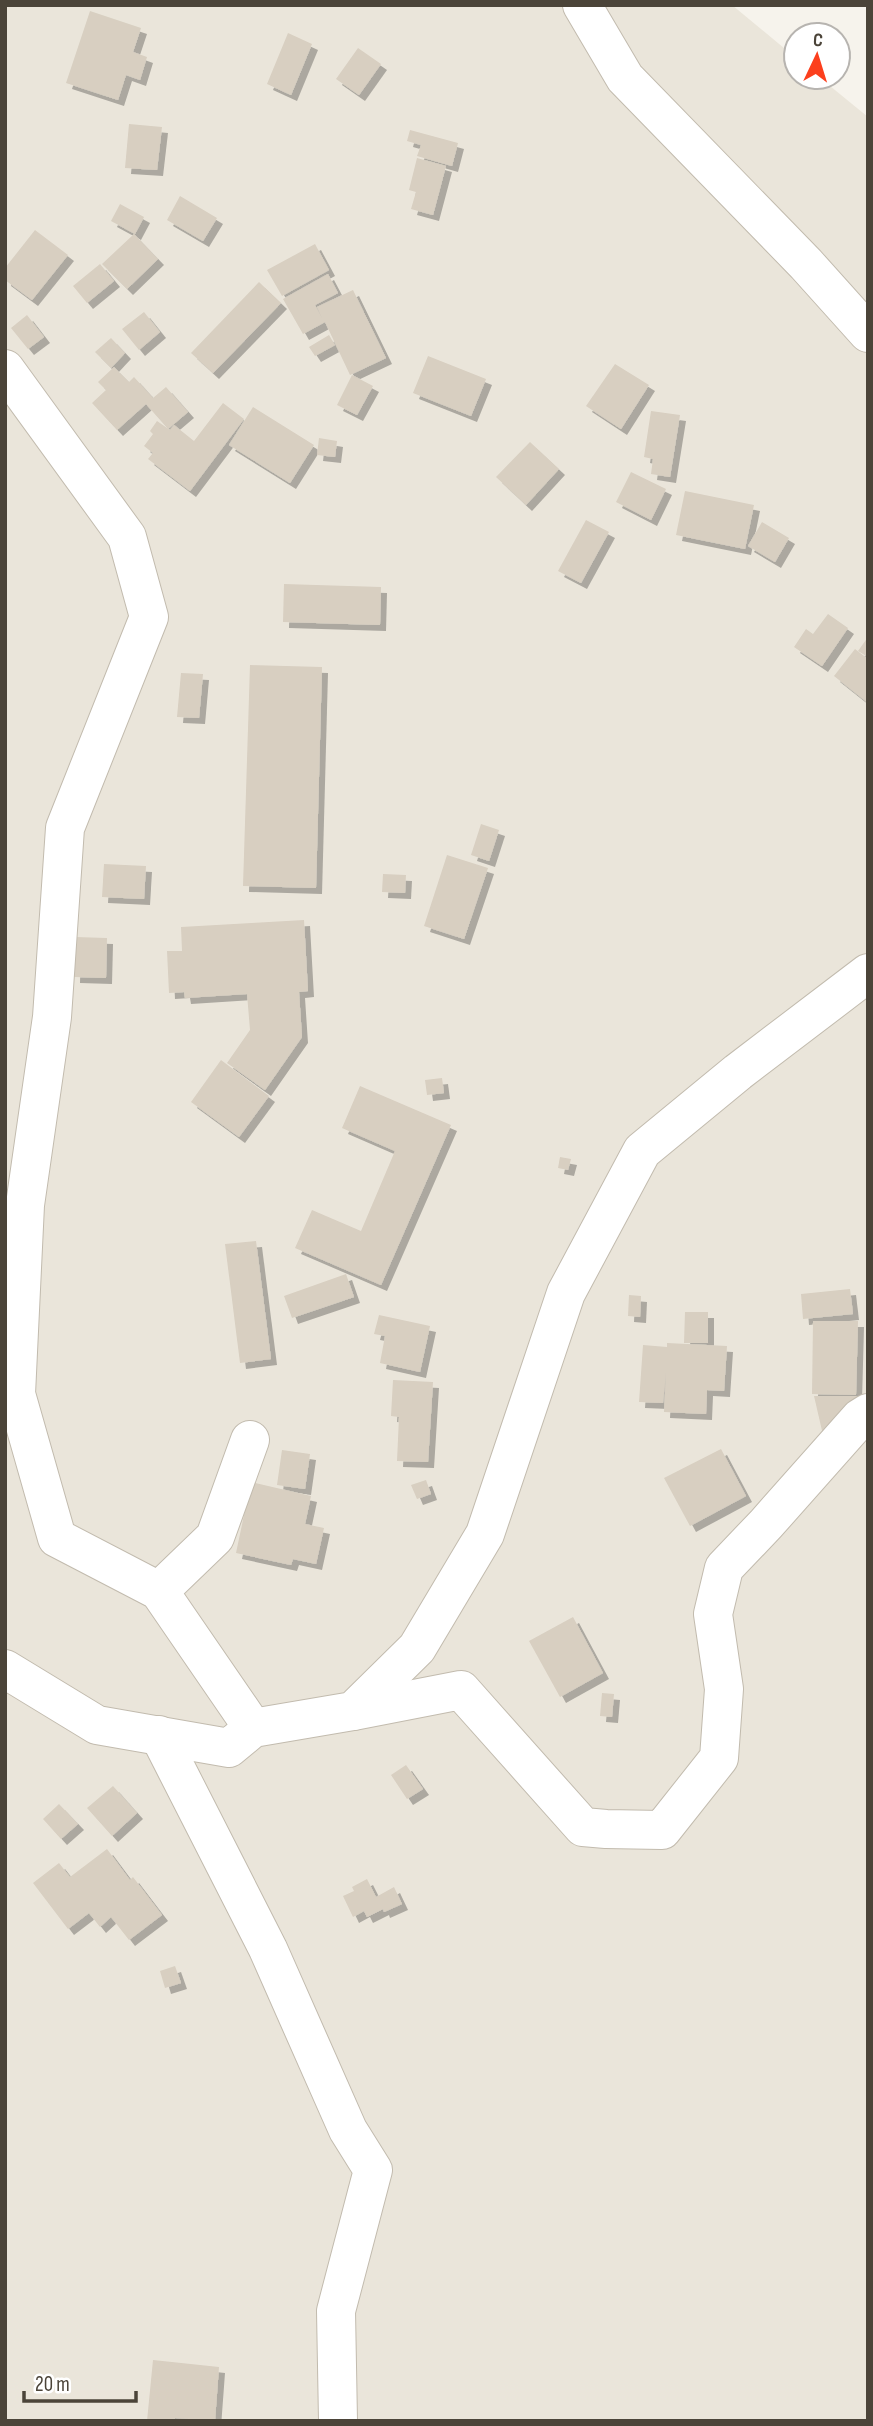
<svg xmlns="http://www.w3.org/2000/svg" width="873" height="2426" viewBox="0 0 873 2426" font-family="'Sofia Sans Condensed',sans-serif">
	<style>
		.residential { fill: #eae5da }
		.building { fill: #d8cfc1; filter: url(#shadow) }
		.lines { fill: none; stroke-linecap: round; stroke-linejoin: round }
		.minor-casing { stroke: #c2bbae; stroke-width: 40 }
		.minor { stroke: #fff; stroke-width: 38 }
	</style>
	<defs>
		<filter id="shadow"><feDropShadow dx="6" dy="6" stdDeviation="0" flood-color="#0004"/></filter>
	</defs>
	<rect width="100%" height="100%" fill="#f6f3ec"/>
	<polygon class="residential" points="5,5 732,5 796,58 796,77 819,77 868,117 868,2421 5,2421"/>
	<g class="building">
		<polygon points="90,11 141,28 133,52 147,57 140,80 126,75 118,100 66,83"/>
		<polygon points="288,33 312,44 291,95 267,84"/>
		<polygon points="358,48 381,64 359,95 336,79"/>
		<polygon points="129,124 162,127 157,170 125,168"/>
		<polygon points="410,130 458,143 452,166 417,156 421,145 407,141"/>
		<polygon points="417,158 446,166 433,215 411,209 416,192 409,190"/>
		<polygon points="180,196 217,218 203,241 167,220"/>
		<polygon points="120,204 144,217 135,234 111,221"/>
		<polygon points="35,230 68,255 32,300 5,280 5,268"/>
		<polygon points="134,234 158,259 127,289 102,264"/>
		<polygon points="315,244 329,270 282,296 267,270"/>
		<polygon points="100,264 114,281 87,303 73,286"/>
		<polygon points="328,274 338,293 315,305 322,318 317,307 353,290 386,358 350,375 325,322 303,334 283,299"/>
		<polygon points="259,282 281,303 213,373 191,353"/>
		<polygon points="144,312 160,332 139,350 122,329"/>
		<polygon points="27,315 44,337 28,349 11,328"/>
		<polygon points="329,335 335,345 315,356 309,347"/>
		<polygon points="111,338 125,353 111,368 95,352"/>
		<polygon points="428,356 486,379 471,416 413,393"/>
		<polygon points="615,364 649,385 621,429 586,406"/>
		<polygon points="114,367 129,382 134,377 153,398 166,387 188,412 168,429 146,404 117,430 92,403 106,390 98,382"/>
		<polygon points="352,375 373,386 357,415 337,405"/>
		<polygon points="223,403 244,419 190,491 148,459 153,453 144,446 153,434 150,431 157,421 170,430 174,425 194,441"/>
		<polygon points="253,407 314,445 290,483 229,445"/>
		<polygon points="651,411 680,415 670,477 651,474 653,459 644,457"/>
		<polygon points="319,438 337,441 335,457 317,455"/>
		<polygon points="530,442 559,469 526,505 496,477"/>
		<polygon points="631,472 666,489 651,520 616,502"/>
		<polygon points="685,491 754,505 745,549 676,535"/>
		<polygon points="586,520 609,532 581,583 558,571"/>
		<polygon points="762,522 789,538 775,562 748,546"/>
		<polygon points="284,584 381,587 380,625 283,622"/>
		<polygon points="828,614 848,628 822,666 794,647 806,629 813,634"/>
		<polygon points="868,637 868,657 858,651"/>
		<polygon points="855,649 868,659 868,703 834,676"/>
		<polygon points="250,665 322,667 316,888 243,886"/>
		<polygon points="181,673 203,674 199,718 177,717"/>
		<polygon points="481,824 499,830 489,861 471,855"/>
		<polygon points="447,855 488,868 464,939 424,926"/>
		<polygon points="104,864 146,866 144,899 102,897"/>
		<polygon points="383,874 406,875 405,893 382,892"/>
		<polygon points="304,920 308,991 299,992 302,1037 265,1090 227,1063 250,1030 247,994 185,998 184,992 169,993 167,951 182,951 181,927"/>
		<polygon points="75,937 107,938 106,978 74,977"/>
		<polygon points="221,1060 269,1096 239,1137 191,1102"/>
		<polygon points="442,1078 444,1093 427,1095 425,1080"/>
		<polygon points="360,1086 451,1125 381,1285 295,1248 312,1210 361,1231 395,1151 342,1128"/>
		<polygon points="560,1157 571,1159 568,1170 558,1168"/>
		<polygon points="256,1241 271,1359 240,1363 225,1244"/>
		<polygon points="346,1274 354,1297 292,1318 284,1296"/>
		<polygon points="850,1289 853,1314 803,1319 801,1294"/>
		<polygon points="629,1295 641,1296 640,1317 628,1316"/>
		<polygon points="685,1312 708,1312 708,1343 684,1343"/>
		<polygon points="379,1315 430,1326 420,1372 380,1363 385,1336 374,1334"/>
		<polygon points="813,1321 858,1321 856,1395 812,1394"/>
		<polygon points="667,1343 727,1346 724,1391 707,1390 706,1414 664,1412 666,1373 663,1403 639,1402 643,1345 667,1347"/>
		<polygon points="393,1380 433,1382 428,1462 397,1461 399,1417 391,1416"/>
		<polygon points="814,1396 858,1396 857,1411 823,1435"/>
		<polygon points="721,1449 746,1496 690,1526 664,1478"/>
		<polygon points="282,1450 310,1454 305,1489 277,1485"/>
		<polygon points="426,1480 431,1494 417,1499 411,1485"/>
		<polygon points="251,1482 311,1496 305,1524 324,1528 316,1564 293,1559 291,1565 236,1553"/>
		<polygon points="573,1617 603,1673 560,1697 529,1641"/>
		<polygon points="602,1693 614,1694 612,1717 600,1716"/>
		<polygon points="406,1765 423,1789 407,1799 391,1775"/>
		<polygon points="113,1786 137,1813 112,1836 87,1808"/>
		<polygon points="59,1804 78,1824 61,1839 43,1819"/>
		<polygon points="107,1849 130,1880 133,1877 162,1915 129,1940 111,1917 100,1927 89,1913 68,1929 33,1883 59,1863 70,1877"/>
		<polygon points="367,1879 376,1897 394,1887 402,1904 384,1912 383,1909 367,1917 364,1911 353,1917 343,1896 354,1891 352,1887"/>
		<polygon points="175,1966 181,1983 165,1988 160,1971"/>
		<polygon points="153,2360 219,2367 215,2421 175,2418 175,2421 147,2421"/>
	</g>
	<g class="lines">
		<defs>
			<g id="minor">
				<polyline points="582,5 625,78 806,264 868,333"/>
				<polyline points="5,369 127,537 149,617 65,828 52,1017 25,1205 16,1394 57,1538 159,1591 253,1728"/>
				<polyline points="159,1591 215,1537 250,1440"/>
				<polyline points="5,1669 97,1725 229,1748 253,1728 353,1711 417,1648 485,1534 566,1293 642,1151 738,1072 868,973"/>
				<polyline points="353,1711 461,1690 583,1827 606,1829 662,1830 719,1758 724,1689 713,1614 724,1568 766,1524 860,1418 868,1413"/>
				<polyline points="159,1735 268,1949 348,2130 373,2170 336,2311 338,2421"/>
			</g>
		</defs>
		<use href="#minor" class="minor-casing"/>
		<use href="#minor" class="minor"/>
	</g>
	<rect width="873" height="2426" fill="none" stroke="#4b4439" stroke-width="14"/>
	<g transform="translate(817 56) rotate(4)"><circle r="33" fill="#ffffff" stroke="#b7b4b0" stroke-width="2"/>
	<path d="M0-5L12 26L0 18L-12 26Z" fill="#fc3f1d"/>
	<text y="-10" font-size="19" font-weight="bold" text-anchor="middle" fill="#4b4439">С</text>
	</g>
	<path d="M24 2391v10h112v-10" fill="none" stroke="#4b4439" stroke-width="3.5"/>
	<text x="35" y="2391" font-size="21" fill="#4b4439" stroke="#ffffff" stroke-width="5" paint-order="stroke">20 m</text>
</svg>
